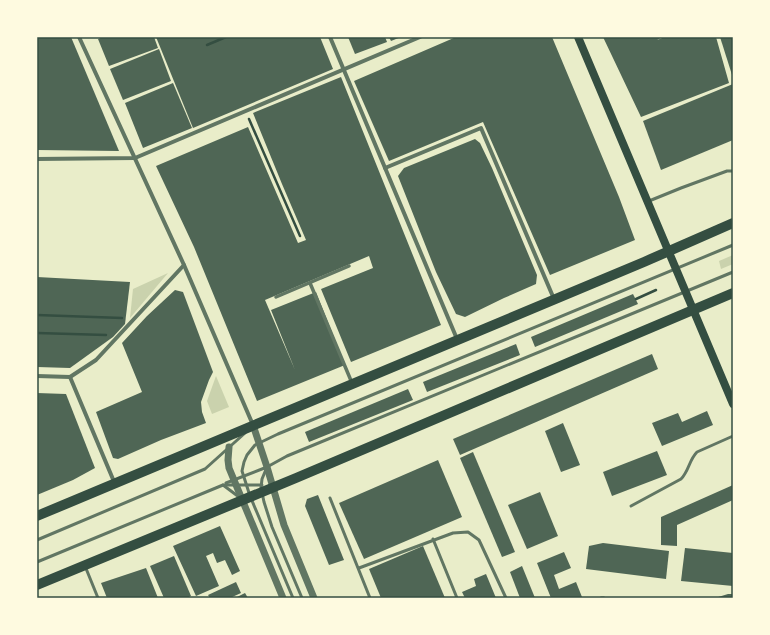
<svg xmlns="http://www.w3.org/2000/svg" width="770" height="635" viewBox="0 0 770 635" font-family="Signika,sans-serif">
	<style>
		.green { fill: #cad2ad }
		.building { fill: #4f6655 }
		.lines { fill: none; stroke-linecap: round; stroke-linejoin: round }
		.path { stroke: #344e41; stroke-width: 2.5 }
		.service { stroke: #617663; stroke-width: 3 }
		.pedestrian { stroke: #617663; stroke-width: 3.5 }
		.minor { stroke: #617663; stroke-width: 4 }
		.tertiary { stroke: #617663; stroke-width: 7 }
		.secondary { stroke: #344e41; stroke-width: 8 }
		.primary { stroke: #344e41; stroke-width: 10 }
		.neatline { fill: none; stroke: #344e41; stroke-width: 1.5 }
	</style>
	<rect width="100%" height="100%" fill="#e9edc9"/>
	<g class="green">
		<polygon points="733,255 733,264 721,269 719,261"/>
		<polygon points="168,273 130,318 133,289"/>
		<polygon points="216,376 229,407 212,414 207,401"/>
	</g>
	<g class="building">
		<polygon points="37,37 71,37 119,151 37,150"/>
		<polygon points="103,37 154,37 158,48 109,66 98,39"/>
		<polygon points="156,37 320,37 333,69 193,128"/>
		<polygon points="348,37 385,37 387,42 355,54"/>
		<polygon points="389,37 401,37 391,41"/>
		<polygon points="456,37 552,37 619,197 635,240 550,275 483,122 389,161 354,81"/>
		<polygon points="603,37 662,37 657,40 665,37 716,37 729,83 641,117"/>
		<polygon points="720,37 733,37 733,78"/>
		<polygon points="159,49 171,81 123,100 110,69"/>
		<polygon points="341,77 441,325 351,362 321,289 373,268 369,256 265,300 295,370 271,310 316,292 345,365 257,401 194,247 156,166 248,127 298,243 306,240 282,184 253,113"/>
		<polygon points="173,83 192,128 143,148 125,103"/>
		<polygon points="733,84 733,140 661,170 643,121"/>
		<polygon points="475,139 480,143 492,168 537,275 536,284 504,298 465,317 456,314 436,272 398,176 404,168"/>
		<polygon points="37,277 130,282 125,324 113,337 70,368 37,367"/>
		<polygon points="175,290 183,292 213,372 209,380 201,402 202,412 206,423 161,440 118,459 113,458 96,412 142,392 122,343 147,316"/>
		<polygon points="633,294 638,304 535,347 531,337"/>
		<polygon points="516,344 520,355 427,392 423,382"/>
		<polygon points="652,354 658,369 460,455 453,439"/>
		<polygon points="408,389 413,400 309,442 305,432"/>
		<polygon points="37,393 66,394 95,468 73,480 37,495"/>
		<polygon points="707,411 713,425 662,446 652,423 678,413 682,422"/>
		<polygon points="563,423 580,465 561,472 545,431"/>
		<polygon points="657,451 667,475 612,496 603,472"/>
		<polygon points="473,452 515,552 502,557 460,458"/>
		<polygon points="438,460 462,517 364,559 339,503"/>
		<polygon points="733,485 733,500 677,525 677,546 661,545 661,517"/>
		<polygon points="540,492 558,536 527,549 508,505"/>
		<polygon points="318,495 344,560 329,565 305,506 307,499"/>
		<polygon points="220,526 240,571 232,575 225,560 217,563 213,553 206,556 219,586 196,596 173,546"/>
		<polygon points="603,543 669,551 666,579 586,569 589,546"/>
		<polygon points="423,546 445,598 381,598 369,569"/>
		<polygon points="685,548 733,553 733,586 681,581"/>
		<polygon points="564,552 571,568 554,575 559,589 576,582 582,597 580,598 551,598 537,563"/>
		<polygon points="174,556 191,596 187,598 164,598 150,566"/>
		<polygon points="522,566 535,598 520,598 510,572"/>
		<polygon points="146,568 158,598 107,598 101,583"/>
		<polygon points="486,574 496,598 465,598 462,592 476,586 474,579"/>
		<polygon points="236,582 241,593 230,598 210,598 208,595"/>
		<polygon points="245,593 248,598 235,598"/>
		<polygon points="728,594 733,594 733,598 715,598"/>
	</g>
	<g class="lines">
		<g class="path">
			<polyline points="207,45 226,37"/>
			<polyline points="249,119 300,236"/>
			<polyline points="636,299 656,290"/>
			<polyline points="37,315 122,318"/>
			<polyline points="37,333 106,335"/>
		</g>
		<g class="service">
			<polyline points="649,201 681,188 727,171 733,171"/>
			<polyline points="226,483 267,467"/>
			<polyline points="223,485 239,497"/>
			<polyline points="330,498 370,598"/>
			<path d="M631 506 681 479C689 471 689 460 697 452L733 436"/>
			<polyline points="433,539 457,598"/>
			<polyline points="37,540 205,469 245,433"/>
			<polyline points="37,562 223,485 262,485"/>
			<polyline points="85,566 98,598"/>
			<polyline points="359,568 453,533 468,532 479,540 506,598"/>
			<polyline points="293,598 250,496 242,471 244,462 247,455 255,445 278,434 733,245"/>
			<polyline points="302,598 272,527 264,502 261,488 262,479 267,467 287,456 733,272"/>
			<polyline points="601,598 604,598"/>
		</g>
		<g class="pedestrian">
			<polyline points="310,283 352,383"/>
			<polyline points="276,297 349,266"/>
		</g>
		<g class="minor">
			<polyline points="79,37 184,265 253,425"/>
			<polyline points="330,37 457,339"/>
			<polyline points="37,159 135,158 420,37"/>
			<polyline points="385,168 481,128 554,299"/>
			<polyline points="37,376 70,377 96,360 184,265"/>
			<polyline points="70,377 115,484"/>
		</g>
		<g class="tertiary">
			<polyline points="253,425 267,467 284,525 314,598"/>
			<polyline points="229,447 228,460 229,468 283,598"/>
		</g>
		<polyline class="secondary" points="578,37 733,404"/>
		<g class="primary">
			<polyline points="37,516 644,262 733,223"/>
			<polyline points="37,585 296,478 733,293"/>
		</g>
	</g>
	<rect width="770" height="635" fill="none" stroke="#fefae0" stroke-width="76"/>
	<rect x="38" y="38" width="694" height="559" class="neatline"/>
</svg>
